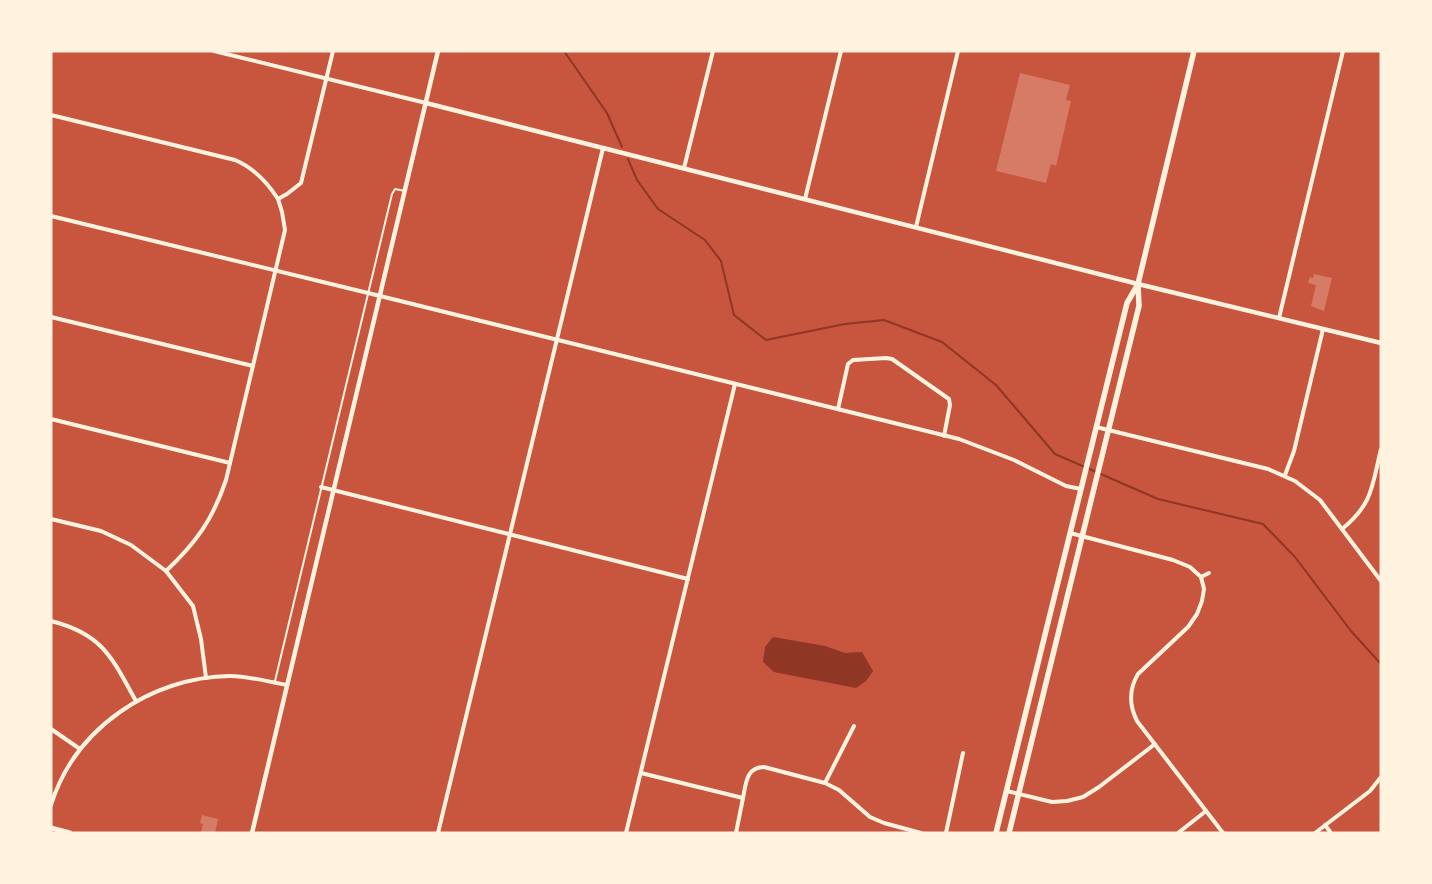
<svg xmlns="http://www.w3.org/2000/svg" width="1432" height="884" viewBox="0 0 1432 884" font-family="'Source Sans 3',sans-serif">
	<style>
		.water { fill: #8f3625 }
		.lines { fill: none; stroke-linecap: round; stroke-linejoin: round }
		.stream { stroke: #8f3625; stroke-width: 2 }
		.building { fill: #d67c66 }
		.service { stroke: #fff3e0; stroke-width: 2 }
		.minor { stroke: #fff3e0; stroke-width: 4 }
		.tertiary { stroke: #fff3e0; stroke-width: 4.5 }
		.secondary { stroke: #fff3e0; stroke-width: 5 }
		.primary { stroke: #fff3e0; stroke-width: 5.5 }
	</style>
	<rect width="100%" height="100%" fill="#c8553d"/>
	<polygon class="water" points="773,637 825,646 845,653 862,652 873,671 866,681 856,688 774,672 763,662 765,647"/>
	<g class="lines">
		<g class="stream">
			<polyline points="564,51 607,113 622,147"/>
			<polyline points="628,159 637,180 658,209 705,240 721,261 734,315 766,340 845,324 884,320 942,342 996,385 1055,454 1158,499 1263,524 1295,557 1351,631 1381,664"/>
		</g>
	</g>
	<g class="building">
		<polygon points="1020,73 1070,85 1066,100 1071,101 1056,166 1051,164 1046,183 996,171"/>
		<polygon points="1314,274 1332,278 1324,311 1311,306 1316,285 1308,283 1310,277 1313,278"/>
		<polygon points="202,815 218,819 215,833 201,833 203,824 200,823"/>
	</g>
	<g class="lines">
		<polyline class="service" points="275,681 392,194 395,189 405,191"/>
		<g class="minor">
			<polyline points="214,51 426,103"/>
			<path d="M51 115 235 160C254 168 267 182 278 199"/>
			<polyline points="684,168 713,51"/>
			<polyline points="805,199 841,51"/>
			<polyline points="51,216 368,293 959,439 1014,460 1066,486 1081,489"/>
			<polyline points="916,227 958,51"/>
			<polyline points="51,317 253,366"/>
			<polyline points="1279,318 1343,51"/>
			<polyline points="838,409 848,364 853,360 886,358 892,359 949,399 950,405 944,436"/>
			<polyline points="51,419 230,463"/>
			<polyline points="1096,427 1268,469 1295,481 1320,500 1381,581"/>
			<polyline points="1285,475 1294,451 1323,329"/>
			<polyline points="321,487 688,579"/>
			<polyline points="51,519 101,531 131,545 166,571 193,606 201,639 206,678"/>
			<path d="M1342 529C1373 504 1372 486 1381 449"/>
			<path d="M1070 533 1173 560 1190 567 1201 577 1204 589 1202 601 1197 614 1188 627 1138 674C1129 689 1129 705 1137 721L1223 833"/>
			<path d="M166 571C196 543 213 519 226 480L285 230 282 212 278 199 287 194 301 183 333 51"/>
			<polyline points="1201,577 1209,573"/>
			<path d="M51 621C103 634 112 658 136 701"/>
			<polyline points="51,729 80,749"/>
			<path d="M641 773 743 798C746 784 746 767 764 767L825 783 839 790 870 817 884 823 921 833"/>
			<polyline points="825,783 854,726"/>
			<polyline points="1007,791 1052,802 1067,801 1083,797 1099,787 1155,744"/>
			<path d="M51 805C75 728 151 677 230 676 249 676 269 682 287 685"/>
			<polyline points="1325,825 1331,833"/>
			<polyline points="438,833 603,148"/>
			<polyline points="626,833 735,384"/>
			<polyline points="736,833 743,798"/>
			<polyline points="946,833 963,753"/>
			<polyline points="1178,833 1206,811"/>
			<polyline points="1315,833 1370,791 1381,777"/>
		</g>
		<g class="tertiary">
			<polyline points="426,103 1138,284 1381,343"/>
			<polyline points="252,833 438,51"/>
		</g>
		<polyline class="secondary" points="51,828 70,833"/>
		<g class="primary">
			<polyline points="996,833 1127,303 1138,284"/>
			<polyline points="1009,833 1139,306 1138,284 1194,51"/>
		</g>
	</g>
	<rect width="1432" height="884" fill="none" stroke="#fff3e0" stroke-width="105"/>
</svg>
